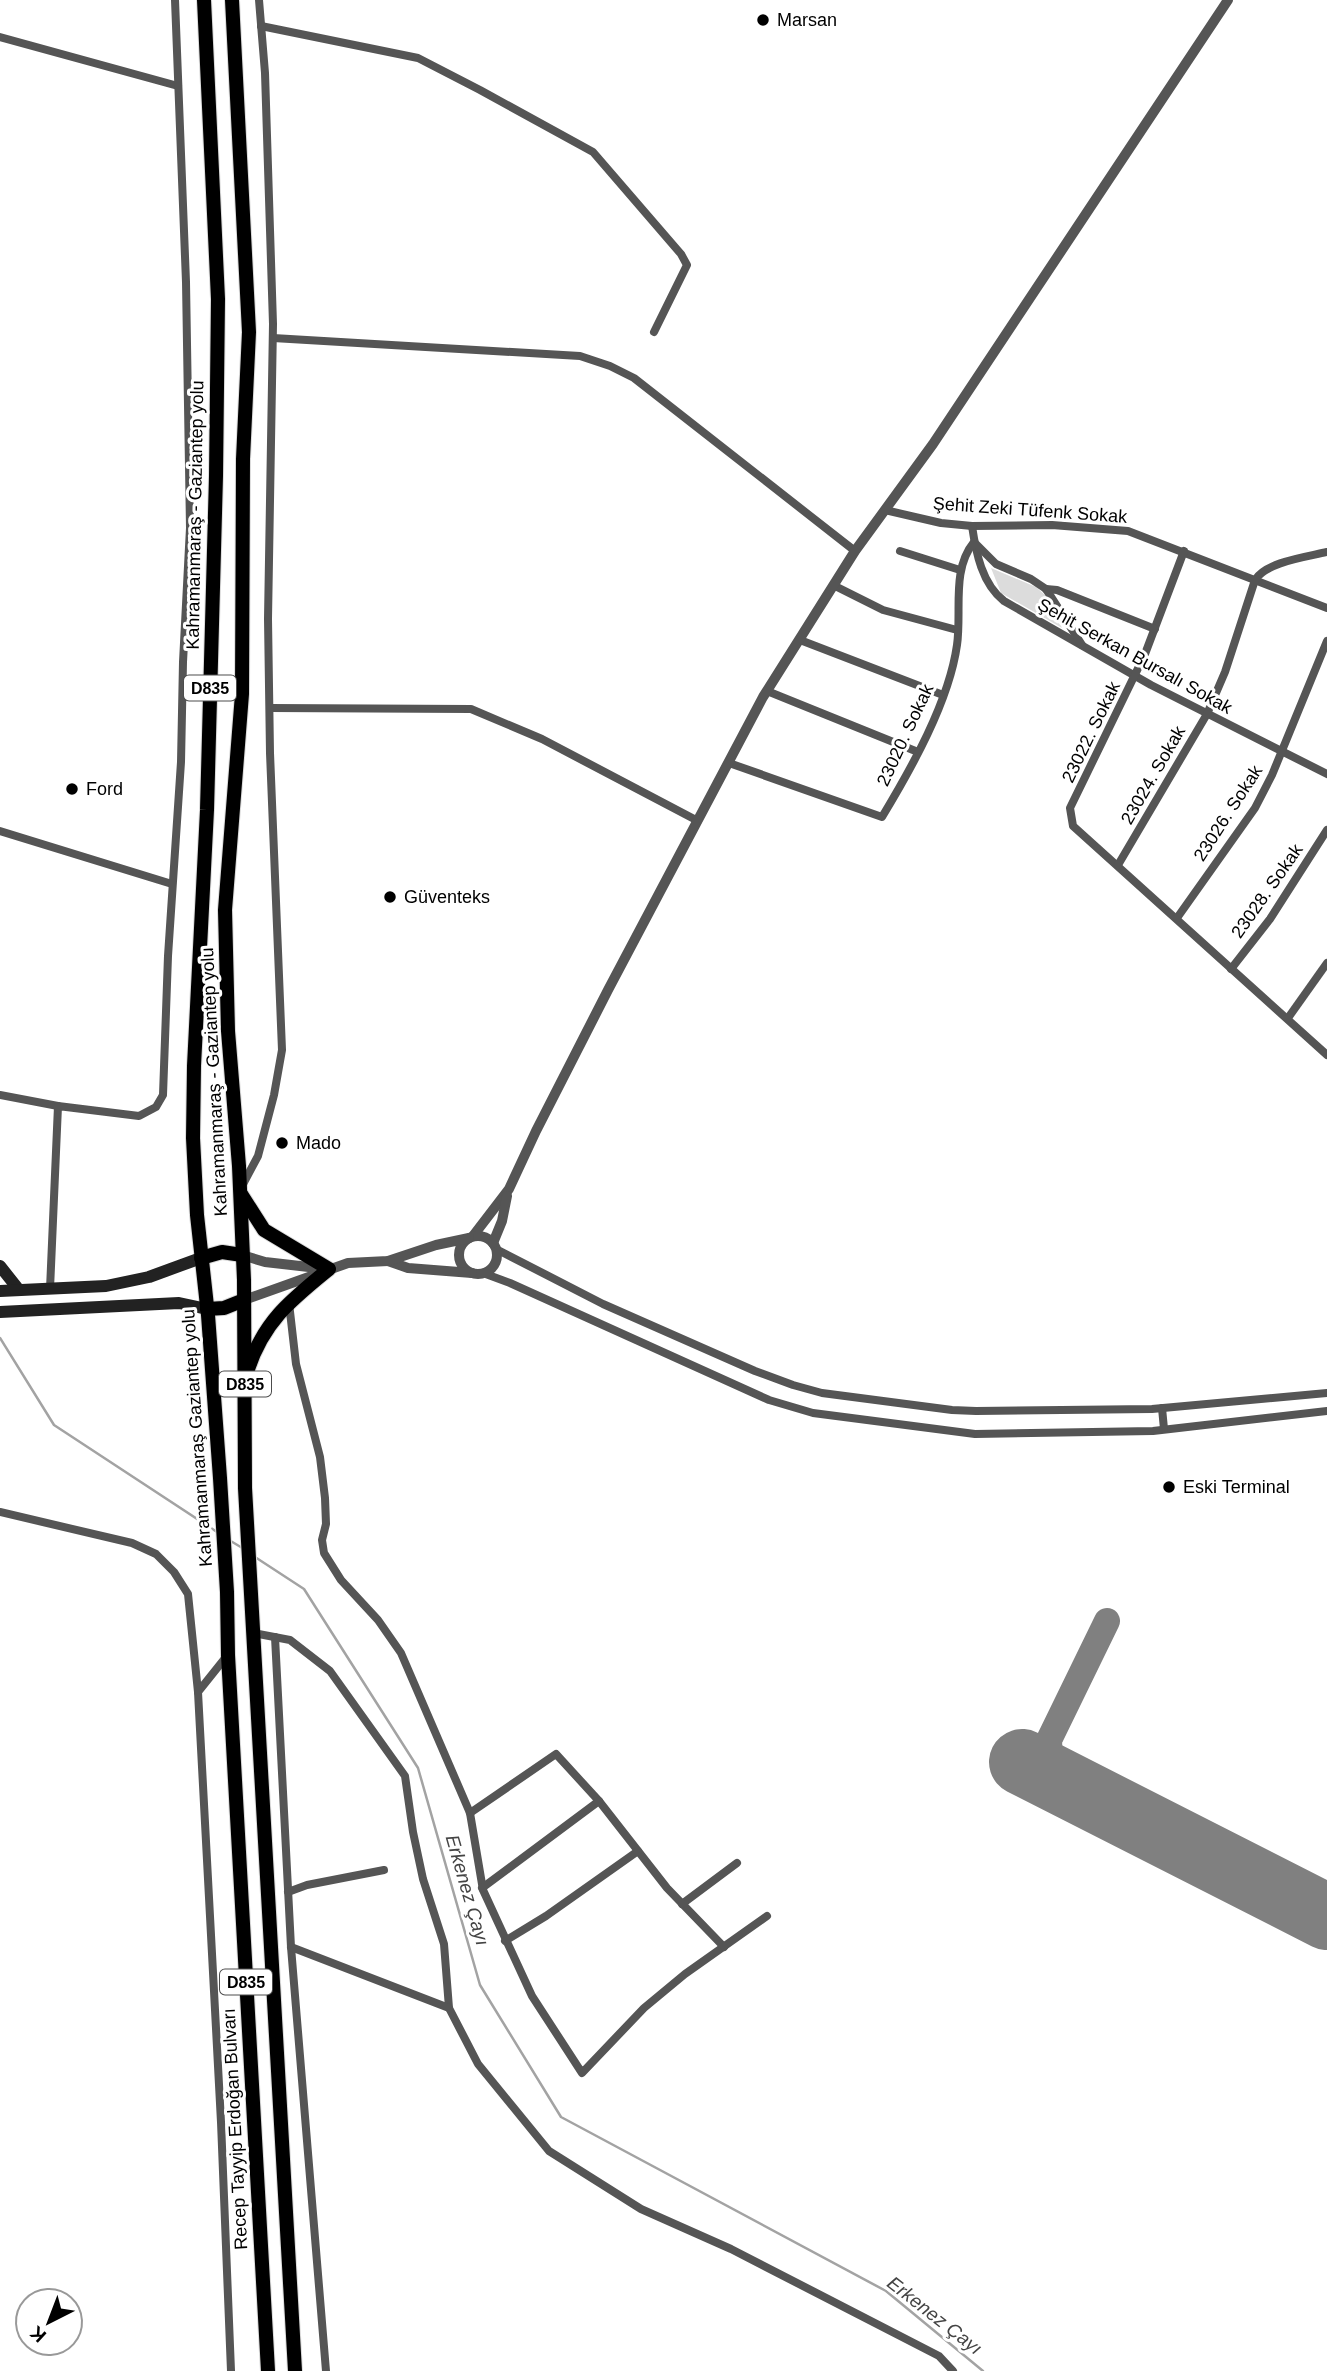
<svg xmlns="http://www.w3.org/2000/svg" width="1327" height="2371" viewBox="0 0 1327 2371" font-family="Helvetica,sans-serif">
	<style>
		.green { fill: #dcdcdc }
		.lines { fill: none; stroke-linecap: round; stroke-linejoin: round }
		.stream { stroke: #a3a3a3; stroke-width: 2.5 }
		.taxiway { stroke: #808080; stroke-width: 26 }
		.runway { stroke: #808080; stroke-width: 66 }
		.trunk-casing { stroke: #dbdbdb; stroke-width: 16 }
		.minor { stroke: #555; stroke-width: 8 }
		.tertiary { stroke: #555; stroke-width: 10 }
		.secondary { stroke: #222; stroke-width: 12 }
		.trunk { stroke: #000; stroke-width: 14 }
		.poi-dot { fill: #000; stroke: #fff; stroke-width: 2.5 }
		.labels { text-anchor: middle; stroke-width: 6; stroke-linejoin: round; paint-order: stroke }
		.shield { fill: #fff; stroke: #4c4c4c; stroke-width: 2 }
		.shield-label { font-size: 16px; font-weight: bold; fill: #000 }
		.poi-label { font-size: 18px; fill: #000; stroke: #fff; text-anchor: start }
		.street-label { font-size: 18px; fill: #000; stroke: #fff }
		.water-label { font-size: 19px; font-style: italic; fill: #444; stroke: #fff }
	</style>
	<rect width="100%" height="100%" fill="#fff"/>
	<polygon class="green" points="991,568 1036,587 1045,595 1062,628 1001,593"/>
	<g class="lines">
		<g class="stream">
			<polyline points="0,1338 54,1425 217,1532"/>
			<polyline points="229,1540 244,1549"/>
			<polyline points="255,1557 304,1589 418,1768 480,1985 561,2117 886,2291 983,2371"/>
		</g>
		<polyline class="taxiway" points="1054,1778 1050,1761 1049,1740 1107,1621"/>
		<polyline class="runway" points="1022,1762 1327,1917"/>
		<defs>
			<g id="trunk">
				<polyline points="204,0 218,299 216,476 207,810 194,1066 193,1138 197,1215 208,1315 220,1478 227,1592 228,1655 268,2371"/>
				<polyline points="232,0 249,332 243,459 242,694 225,910 228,1031 239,1166 244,1280 245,1488 295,2371"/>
				<path d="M241 1194 264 1230 329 1269C291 1300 264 1321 248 1369"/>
				<polyline points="201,1258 222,1252 242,1255"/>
				<polyline points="207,1309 224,1308 244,1300"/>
			</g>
		</defs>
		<use href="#trunk" class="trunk-casing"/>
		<g class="minor">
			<polyline points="261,26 418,58 480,90 593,152 681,254 687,265 654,332"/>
			<polyline points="0,37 178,86"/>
			<polyline points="273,338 580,356 610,366 634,378 855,551"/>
			<polyline points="885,510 941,523 972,526 1052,525 1128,531 1327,608"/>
			<path d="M972 526C976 553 982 584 1004 601L1151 685 1327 774"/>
			<polyline points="900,551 960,570"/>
			<polyline points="1184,551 1145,654 1070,808 1073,826 1327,1055"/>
			<polyline points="835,586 883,610 957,630"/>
			<polyline points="1046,589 1057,590 1155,629"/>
			<polyline points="800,640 943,695"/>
			<polyline points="767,691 918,752"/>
			<polyline points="270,708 471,709 542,739 698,821"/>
			<path d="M729 763 882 817C911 769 949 702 957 645 962 611 951 570 974 542L996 564 1031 579 1046 589 1082 645"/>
			<polyline points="0,831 172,884"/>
			<path d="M1118 865 1207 714 1225 672 1255 580C1266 562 1306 557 1327 552"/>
			<polyline points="1177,918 1255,808 1272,775 1327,641"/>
			<polyline points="1231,969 1270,919 1327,830"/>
			<polyline points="1288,1018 1327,963"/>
			<polyline points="0,1095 58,1106"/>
			<polyline points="242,1186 258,1156 274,1095 282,1050 270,753 268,619 273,324 265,73 259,0"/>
			<polyline points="496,1249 603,1304 755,1371 793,1385 822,1393 952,1410 976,1411 1152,1409 1327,1393"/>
			<polyline points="483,1273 510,1283 769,1400 813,1413 975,1434 1153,1431 1327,1411"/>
			<polyline points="50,1289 58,1106 139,1116 156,1107 163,1095 168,956 181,762 183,662 190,528 186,282 175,0"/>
			<polyline points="289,1303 296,1364 320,1457 325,1498 326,1524 322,1540 324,1553 341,1580 378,1620 401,1653 470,1813 483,1890 532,1996 582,2073 644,2008 685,1974 767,1916"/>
			<polyline points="1162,1408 1164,1429"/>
			<polyline points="0,1512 132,1543 156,1554 174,1572 188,1594 198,1692"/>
			<polyline points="253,1633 290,1640 330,1671 405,1776 413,1832 423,1879 444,1944 449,2008"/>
			<polyline points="275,1637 291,1947 326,2371"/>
			<polyline points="226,1657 198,1692 221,2122 231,2371"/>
			<polyline points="470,1813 556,1754 599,1801 667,1888 724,1947"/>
			<polyline points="482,1888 599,1801"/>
			<polyline points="288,1892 307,1885 384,1870"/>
			<polyline points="682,1904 737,1863"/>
			<polyline points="505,1941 546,1916 638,1851"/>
			<polyline points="291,1947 449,2008 478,2064 549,2151 641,2209 731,2249 939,2356 953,2371"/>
		</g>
		<g class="tertiary">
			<polyline points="473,1236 509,1189 536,1131 608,990 763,697 855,551 933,444 1228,0"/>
			<circle cx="478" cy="1255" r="19"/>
			<polyline points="493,1243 502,1221 507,1196"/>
			<polyline points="242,1255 265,1262 326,1269"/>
			<polyline points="388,1261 408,1268 472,1273"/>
			<polyline points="244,1300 348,1263 388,1261 436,1245 469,1238"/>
		</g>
		<g class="secondary">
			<polyline points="0,1266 19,1290"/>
			<polyline points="0,1291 106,1286 149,1277 201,1258"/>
			<polyline points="0,1312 179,1303 207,1309"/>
		</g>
		<use href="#trunk" class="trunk"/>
	</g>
	<g class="poi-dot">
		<circle cx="763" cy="20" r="7"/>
		<circle cx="72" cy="789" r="7"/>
		<circle cx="390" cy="897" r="7"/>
		<circle cx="282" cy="1143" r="7"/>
		<circle cx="1169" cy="1487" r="7"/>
	</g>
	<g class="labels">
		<g class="shield">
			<rect x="184" y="675.5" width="52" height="25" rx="5"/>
			<rect x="219" y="1371.5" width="52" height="25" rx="5"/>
			<rect x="220" y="1969.5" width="52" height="25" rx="5"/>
		</g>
		<g class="shield-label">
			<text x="210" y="694">D835</text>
			<text x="245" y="1390">D835</text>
			<text x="246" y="1988">D835</text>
		</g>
		<g class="poi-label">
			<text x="777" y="26">Marsan</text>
			<text x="86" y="795">Ford</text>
			<text x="404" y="903">Güventeks</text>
			<text x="296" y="1149">Mado</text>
			<text x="1183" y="1493">Eski Terminal</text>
		</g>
		<g class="street-label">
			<text transform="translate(1030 510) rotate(4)" y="6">Şehit Zeki Tüfenk Sokak</text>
			<text transform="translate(195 515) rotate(-89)" y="6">Kahramanmaraş - Gaziantep yolu</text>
			<text transform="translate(1135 656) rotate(29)" y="6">Şehit Serkan Bursalı Sokak</text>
			<text transform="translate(1091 732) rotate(-64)" y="6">23022. Sokak</text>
			<text transform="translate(905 735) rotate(-65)" y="6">23020. Sokak</text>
			<text transform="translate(1153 775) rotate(-60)" y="6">23024. Sokak</text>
			<text transform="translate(1228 813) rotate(-57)" y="6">23026. Sokak</text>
			<text transform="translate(1267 891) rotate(-55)" y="6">23028. Sokak</text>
			<text transform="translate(214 1082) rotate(-93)" y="6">Kahramanmaraş - Gaziantep yolu</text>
			<text transform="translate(197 1438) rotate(-94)" y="6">Kahramanmaraş Gaziantep yolu</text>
			<text transform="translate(235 2129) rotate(-93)" y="6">Recep Tayyip Erdoğan Bulvarı</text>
		</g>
		<g class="water-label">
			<text transform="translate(468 1890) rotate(74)" y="7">Erkenez Çayı</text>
			<text transform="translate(935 2315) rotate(38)" y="7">Erkenez Çayı</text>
		</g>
	</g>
	<g transform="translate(49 2322) rotate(222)"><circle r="33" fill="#ffffff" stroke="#999999" stroke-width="2"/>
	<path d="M0-5L12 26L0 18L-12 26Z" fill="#000000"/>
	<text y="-10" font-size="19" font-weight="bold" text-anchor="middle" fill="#000000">K</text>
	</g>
</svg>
